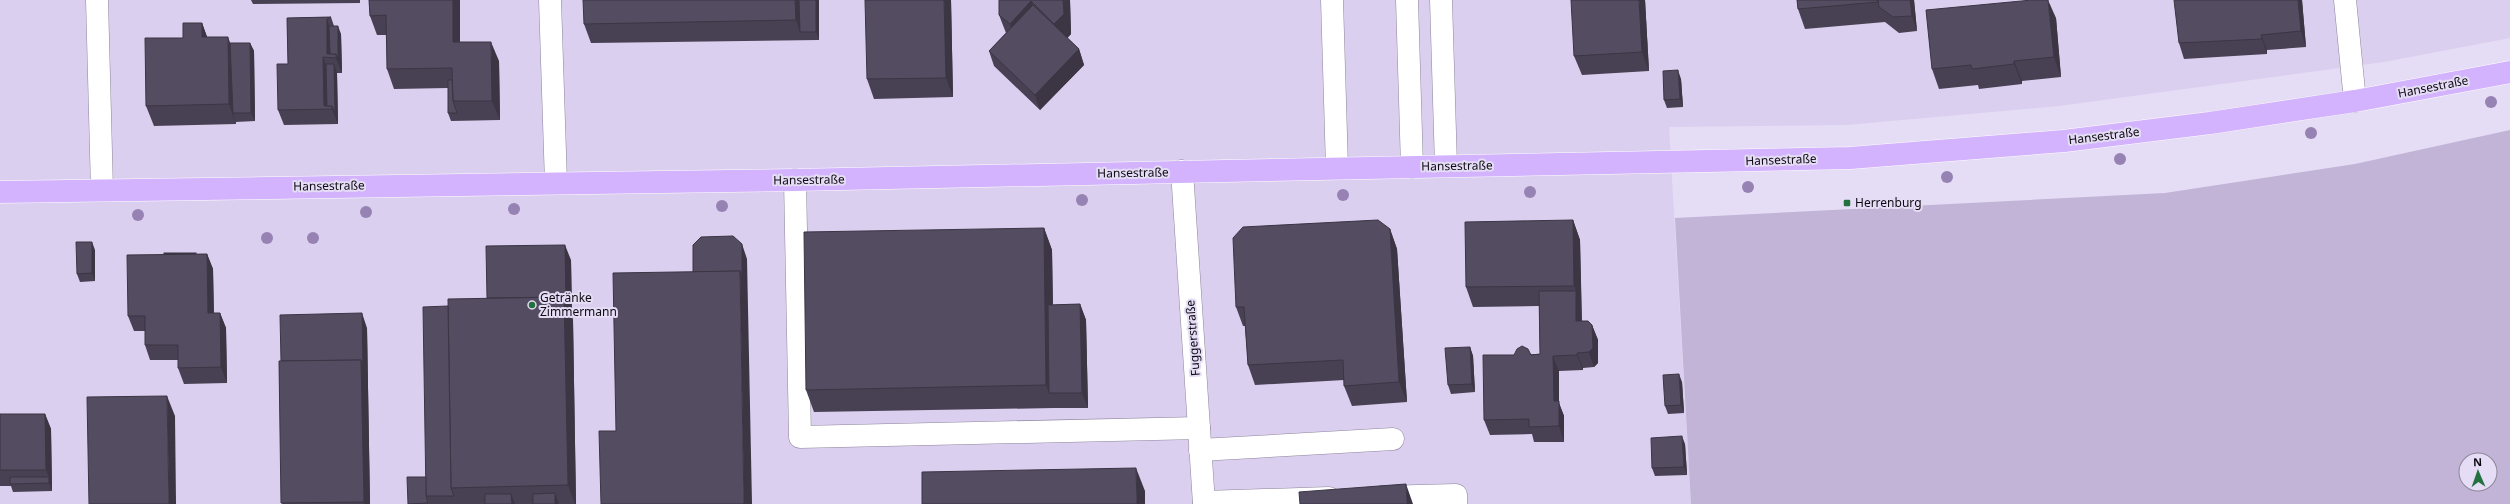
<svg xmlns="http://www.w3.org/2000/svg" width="2510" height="504" viewBox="0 0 2510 504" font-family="'Noto Sans',sans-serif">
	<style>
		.built { fill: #dbcfef }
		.green { fill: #c1b4d7; fill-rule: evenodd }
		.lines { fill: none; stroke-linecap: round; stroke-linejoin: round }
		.minor-casing { stroke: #8d859c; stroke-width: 23 }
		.major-casing { stroke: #fff; stroke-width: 23 }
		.minor { stroke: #fff; stroke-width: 22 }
		.major { stroke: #d3b3fd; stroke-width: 22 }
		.tree { fill: #9782b4 }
		.wall { fill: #484153 }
		.shaded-wall { fill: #3b3544 }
		.building { fill: #544c61; stroke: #3b3544 }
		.poi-dot { fill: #247140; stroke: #e5dcf5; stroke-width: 1.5 }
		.labels { text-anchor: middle; stroke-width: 4; stroke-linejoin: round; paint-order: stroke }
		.street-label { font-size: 12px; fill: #0d0a11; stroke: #e5dcf5 }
		.poi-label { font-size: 12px; fill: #0d0a11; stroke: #e5dcf5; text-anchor: start }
	</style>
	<rect width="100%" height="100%" fill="#e5dcf5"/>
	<polygon class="built" points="0,0 2510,0 2510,38 2384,62 2059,106 1846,125 1669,127 1691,504 0,504"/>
	<path class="green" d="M2510 130V504H1691L1675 218 2165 193 2355 164ZM2466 460H2490V484H2466Z"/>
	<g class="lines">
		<defs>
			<g id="minor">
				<polyline points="97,0 102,190"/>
				<polyline points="550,0 556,183"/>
				<polyline points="1332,0 1337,168"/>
				<polyline points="1407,0 1412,167"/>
				<polyline points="1441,0 1446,166"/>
				<polyline points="2345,0 2355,101"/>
				<polyline points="1182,171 1204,504"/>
				<polyline points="795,180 800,437 1199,428"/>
				<polyline points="1200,450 1393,439"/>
				<polyline points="1381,497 1456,495 1456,504"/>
				<polyline points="1204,502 1329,498"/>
			</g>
			<polyline id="major" points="0,192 795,180 1850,158 2064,141 2210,123 2355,101 2510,72"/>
		</defs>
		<use href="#minor" class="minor-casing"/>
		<use href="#major" class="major-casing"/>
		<use href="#minor" class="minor"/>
		<use href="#major" class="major"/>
	</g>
	<g class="tree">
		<circle cx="2491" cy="102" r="6"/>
		<circle cx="2311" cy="133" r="6"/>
		<circle cx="2120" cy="159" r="6"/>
		<circle cx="1947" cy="177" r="6"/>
		<circle cx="1748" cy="187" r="6"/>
		<circle cx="1530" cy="192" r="6"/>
		<circle cx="1343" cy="195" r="6"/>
		<circle cx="1082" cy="200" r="6"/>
		<circle cx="722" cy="206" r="6"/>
		<circle cx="514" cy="209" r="6"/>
		<circle cx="366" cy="212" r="6"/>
		<circle cx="138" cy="215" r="6"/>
		<circle cx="267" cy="238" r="6"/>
		<circle cx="313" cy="238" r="6"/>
	</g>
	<g class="wall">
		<polygon points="251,0 360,0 360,3 253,4"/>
		<polygon points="369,0 460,42 499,61 500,120 451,121 448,113 448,88 394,89 387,69 387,35 377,35 370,16"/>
		<polygon points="819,0 819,40 591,43 584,24"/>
		<polygon points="951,0 953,97 874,99 867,79"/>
		<polygon points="999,0 1070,0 1071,34 1067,38 1079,49 1084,65 1040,110 994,66 989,51 1006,33 999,15"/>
		<polygon points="1645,0 1649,71 1582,75 1574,56"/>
		<polygon points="1797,0 1914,0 1917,31 1899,33 1885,22 1805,29 1798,9"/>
		<polygon points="2302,0 2306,47 2267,50 2267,54 2184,59 2179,43"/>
		<polygon points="331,17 334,26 341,34 342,73 337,73 338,124 284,125 278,110 288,64 287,18"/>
		<polygon points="2056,18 2061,77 2022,81 2022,84 1979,89 1978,85 1939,89 1932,69"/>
		<polygon points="202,23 207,37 230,45 250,43 254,51 255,121 236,122 236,124 154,126 146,106 183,38"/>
		<polygon points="1681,79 1683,107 1667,108 1664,100"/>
		<polygon points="1573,220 1580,240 1582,321 1592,325 1598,340 1598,363 1594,367 1583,368 1583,370 1559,371 1559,403 1564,416 1564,442 1534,442 1532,434 1490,435 1484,420 1514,355 1540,354 1539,306 1473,307 1466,287"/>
		<polygon points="1044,228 1052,250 1053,305 1080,304 1086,320 1088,408 1054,408 814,412 806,390"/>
		<polygon points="1390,229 1397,249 1407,402 1352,406 1344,386 1344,380 1255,385 1248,365 1245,326 1243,326 1236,307"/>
		<polygon points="95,250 95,281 80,282 77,274"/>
		<polygon points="196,253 196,254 207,254 213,269 214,313 220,313 226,328 227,383 184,384 178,368 178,360 150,360 145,345 145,331 134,331 128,316 164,254"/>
		<polygon points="571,260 572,317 573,320 576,504 408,504 426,477 448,306 487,298"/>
		<polygon points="367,328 370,504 282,504 279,361 281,361"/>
		<polygon points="1470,347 1473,356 1475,392 1451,394 1448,385"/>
		<polygon points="1682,382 1684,413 1668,414 1665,406"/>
		<polygon points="0,414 45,414 51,429 52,491 13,492 11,486 0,486"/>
		<polygon points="1685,444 1687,475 1655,476 1652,468"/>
	</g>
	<g class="shaded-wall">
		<polygon points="453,0 460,0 460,62 453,42"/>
		<polygon points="795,0 802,0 800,32 796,20"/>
		<polygon points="816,0 819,0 819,40 816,32"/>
		<polygon points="944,0 951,0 953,97 946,78"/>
		<polygon points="1063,0 1070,0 1071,34 1062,44 1054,24"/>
		<polygon points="1639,0 1645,0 1649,71 1642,52"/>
		<polygon points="1910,0 1914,0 1917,31 1912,16"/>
		<polygon points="2048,0 2056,18 2061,77 2054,57"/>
		<polygon points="2298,0 2302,0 2306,47 2301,31"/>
		<polygon points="1031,1 1039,21 1017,44 1010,24"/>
		<polygon points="327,19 332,35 333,57 327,54"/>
		<polygon points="202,23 209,42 202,37"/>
		<polygon points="338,26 341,34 342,73 336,58"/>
		<polygon points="2261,35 2267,50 2267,54 2262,39"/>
		<polygon points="228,37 235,56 233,113 236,124 229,104"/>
		<polygon points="491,42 499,61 500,120 492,101"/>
		<polygon points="250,43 254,51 255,121 251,113"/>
		<polygon points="1079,49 1084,65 1040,110 1035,95"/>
		<polygon points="323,57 329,73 330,109 324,106"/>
		<polygon points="2014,61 2022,81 2022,84 2014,64"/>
		<polygon points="334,64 337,73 338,124 332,109"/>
		<polygon points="1678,70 1681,79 1683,107 1680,99"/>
		<polygon points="1573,220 1580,240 1582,336 1576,321 1576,291 1574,286"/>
		<polygon points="1044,228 1052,250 1054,393 1049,393 1046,385"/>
		<polygon points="1390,229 1397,249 1407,402 1399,382"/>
		<polygon points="92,242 95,250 95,281 92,273"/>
		<polygon points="742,244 747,259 752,504 744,504 740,271"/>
		<polygon points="565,245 571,260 572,317 573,320 576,504 575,504 568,485 564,297"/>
		<polygon points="207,254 213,269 214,328 208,313"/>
		<polygon points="1080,304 1086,320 1088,408 1082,393"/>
		<polygon points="220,313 226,328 227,383 221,367"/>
		<polygon points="362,313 367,328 370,504 364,504 364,502 361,360"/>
		<polygon points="1592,325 1598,340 1598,363 1594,367 1589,352"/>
		<polygon points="1470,347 1473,356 1475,392 1472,384"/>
		<polygon points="1577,353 1583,368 1583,370 1577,355"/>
		<polygon points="1553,356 1559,371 1559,403 1564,416 1564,442 1559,426 1554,401"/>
		<polygon points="1679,374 1682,382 1684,413 1681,405"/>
		<polygon points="167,396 175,416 176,504 169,504"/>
		<polygon points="45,414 51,429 52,491 49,483 49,477 46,470"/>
		<polygon points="1682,436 1685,444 1687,475 1684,467"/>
		<polygon points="1136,468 1145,491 1145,504 1137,504"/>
		<polygon points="1406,484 1413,504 1407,504"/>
		<polygon points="555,493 559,504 555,504"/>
		<polygon points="511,494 515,504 512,504"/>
	</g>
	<g class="building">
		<polygon points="369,0 453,0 453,42 491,42 492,101 453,101 452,68 387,69 386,15 370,16"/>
		<polygon points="583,0 795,0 796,20 584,24"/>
		<polygon points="799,0 816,0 816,32 800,32"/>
		<polygon points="865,0 944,0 946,78 867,79"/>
		<polygon points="999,0 1063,0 1064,14 1054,24 1031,1 1010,24 999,15"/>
		<polygon points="1571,0 1639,0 1642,52 1574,56"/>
		<polygon points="1797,0 1877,0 1878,2 1798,9"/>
		<polygon points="1878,0 1910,0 1912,16 1893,17 1879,7"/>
		<polygon points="2032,0 2048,0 2054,57 2014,61 2014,64 1972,69 1971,65 1932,69 1926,10"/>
		<polygon points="2174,0 2298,0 2301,31 2261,35 2262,39 2179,43"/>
		<polygon points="1033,5 1079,49 1035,95 989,51"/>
		<polygon points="331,17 327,19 327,54 336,54 336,58 323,57 324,106 332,106 332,109 278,110 277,64 288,64 287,18"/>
		<polygon points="183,23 202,23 202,37 228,37 229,104 146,106 145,38 183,38"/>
		<polygon points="329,26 338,26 338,61 336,54 330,54"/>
		<polygon points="230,43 250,43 251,113 233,113"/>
		<polygon points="326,64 334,64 335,113 332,106 327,106"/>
		<polygon points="1678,70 1680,99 1664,100 1663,71"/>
		<polygon points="448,80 452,80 453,101 457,113 448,113"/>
		<polygon points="1378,220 1390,229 1399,382 1344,386 1343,360 1248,365 1244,307 1236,307 1233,238 1243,227"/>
		<polygon points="1573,220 1574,286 1466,287 1465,222"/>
		<polygon points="1044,228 1046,385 806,390 804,232"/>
		<polygon points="733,236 742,244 742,278 740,271 693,272 693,245 701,237"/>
		<polygon points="76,242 92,242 92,273 77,274"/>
		<polygon points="565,245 566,301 564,297 487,298 486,246"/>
		<rect x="164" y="253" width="32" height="1"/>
		<polygon points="207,254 208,313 220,313 221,367 178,368 178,345 145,345 145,316 128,316 127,255"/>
		<polygon points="740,271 744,504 601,504 599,431 616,431 613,273"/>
		<polygon points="1539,291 1576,291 1576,321 1588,321 1592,325 1593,348 1589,352 1577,353 1577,355 1553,356 1554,401 1559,401 1559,426 1529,427 1529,419 1484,420 1483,355 1514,355 1517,349 1522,346 1528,349 1531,355 1540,354"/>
		<polygon points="564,297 568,485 451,488 448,299"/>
		<polygon points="1080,304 1082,393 1049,393 1048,305"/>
		<polygon points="448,306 451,488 454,496 426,496 423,307"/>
		<polygon points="362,313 363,364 361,360 281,361 280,315"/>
		<polygon points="1470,347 1472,384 1448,385 1445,348"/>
		<polygon points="361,360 364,502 281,503 279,361"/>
		<polygon points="1679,374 1681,405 1665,406 1663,375"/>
		<polygon points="167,396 169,504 89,504 87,397"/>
		<polygon points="0,414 45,414 46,470 0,470"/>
		<polygon points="1682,436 1684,467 1652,468 1651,438"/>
		<polygon points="1136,468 1137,504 922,504 922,472"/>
		<polygon points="10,477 49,477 49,483 10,484"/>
		<polygon points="407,477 426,477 426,496 428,503 408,504"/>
		<polygon points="1406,484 1407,504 1300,504 1299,492"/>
		<polygon points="555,493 555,504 533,504 533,494"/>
		<polygon points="485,494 511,494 512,504 485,504"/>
	</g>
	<g class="poi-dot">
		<rect x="1843" y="199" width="8" height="8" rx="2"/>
		<circle cx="532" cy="305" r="4"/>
	</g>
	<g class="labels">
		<g class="street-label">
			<text transform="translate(2433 87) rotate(-11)" y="4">Hansestraße</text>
			<text transform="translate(2104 136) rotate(-7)" y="4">Hansestraße</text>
			<text transform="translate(1781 160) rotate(-2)" y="4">Hansestraße</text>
			<text transform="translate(1457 166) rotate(-1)" y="4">Hansestraße</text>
			<text transform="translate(1133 173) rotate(-1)" y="4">Hansestraße</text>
			<text transform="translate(809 180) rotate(-1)" y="4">Hansestraße</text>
			<text transform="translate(329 186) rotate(-1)" y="4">Hansestraße</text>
			<text transform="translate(1193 338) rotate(-94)" y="4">Fuggerstraße</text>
		</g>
		<g class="poi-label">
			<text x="1855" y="207">Herrenburg</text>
			<text x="540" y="302">Getränke<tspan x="540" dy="14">Zimmermann</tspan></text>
		</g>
	</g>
	<g transform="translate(2478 472) rotate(358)"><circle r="19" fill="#e5dcf5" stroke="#8f889a"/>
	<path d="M0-3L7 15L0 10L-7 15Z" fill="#247140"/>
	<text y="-6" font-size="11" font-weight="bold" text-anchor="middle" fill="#0d0a11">N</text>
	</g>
</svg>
